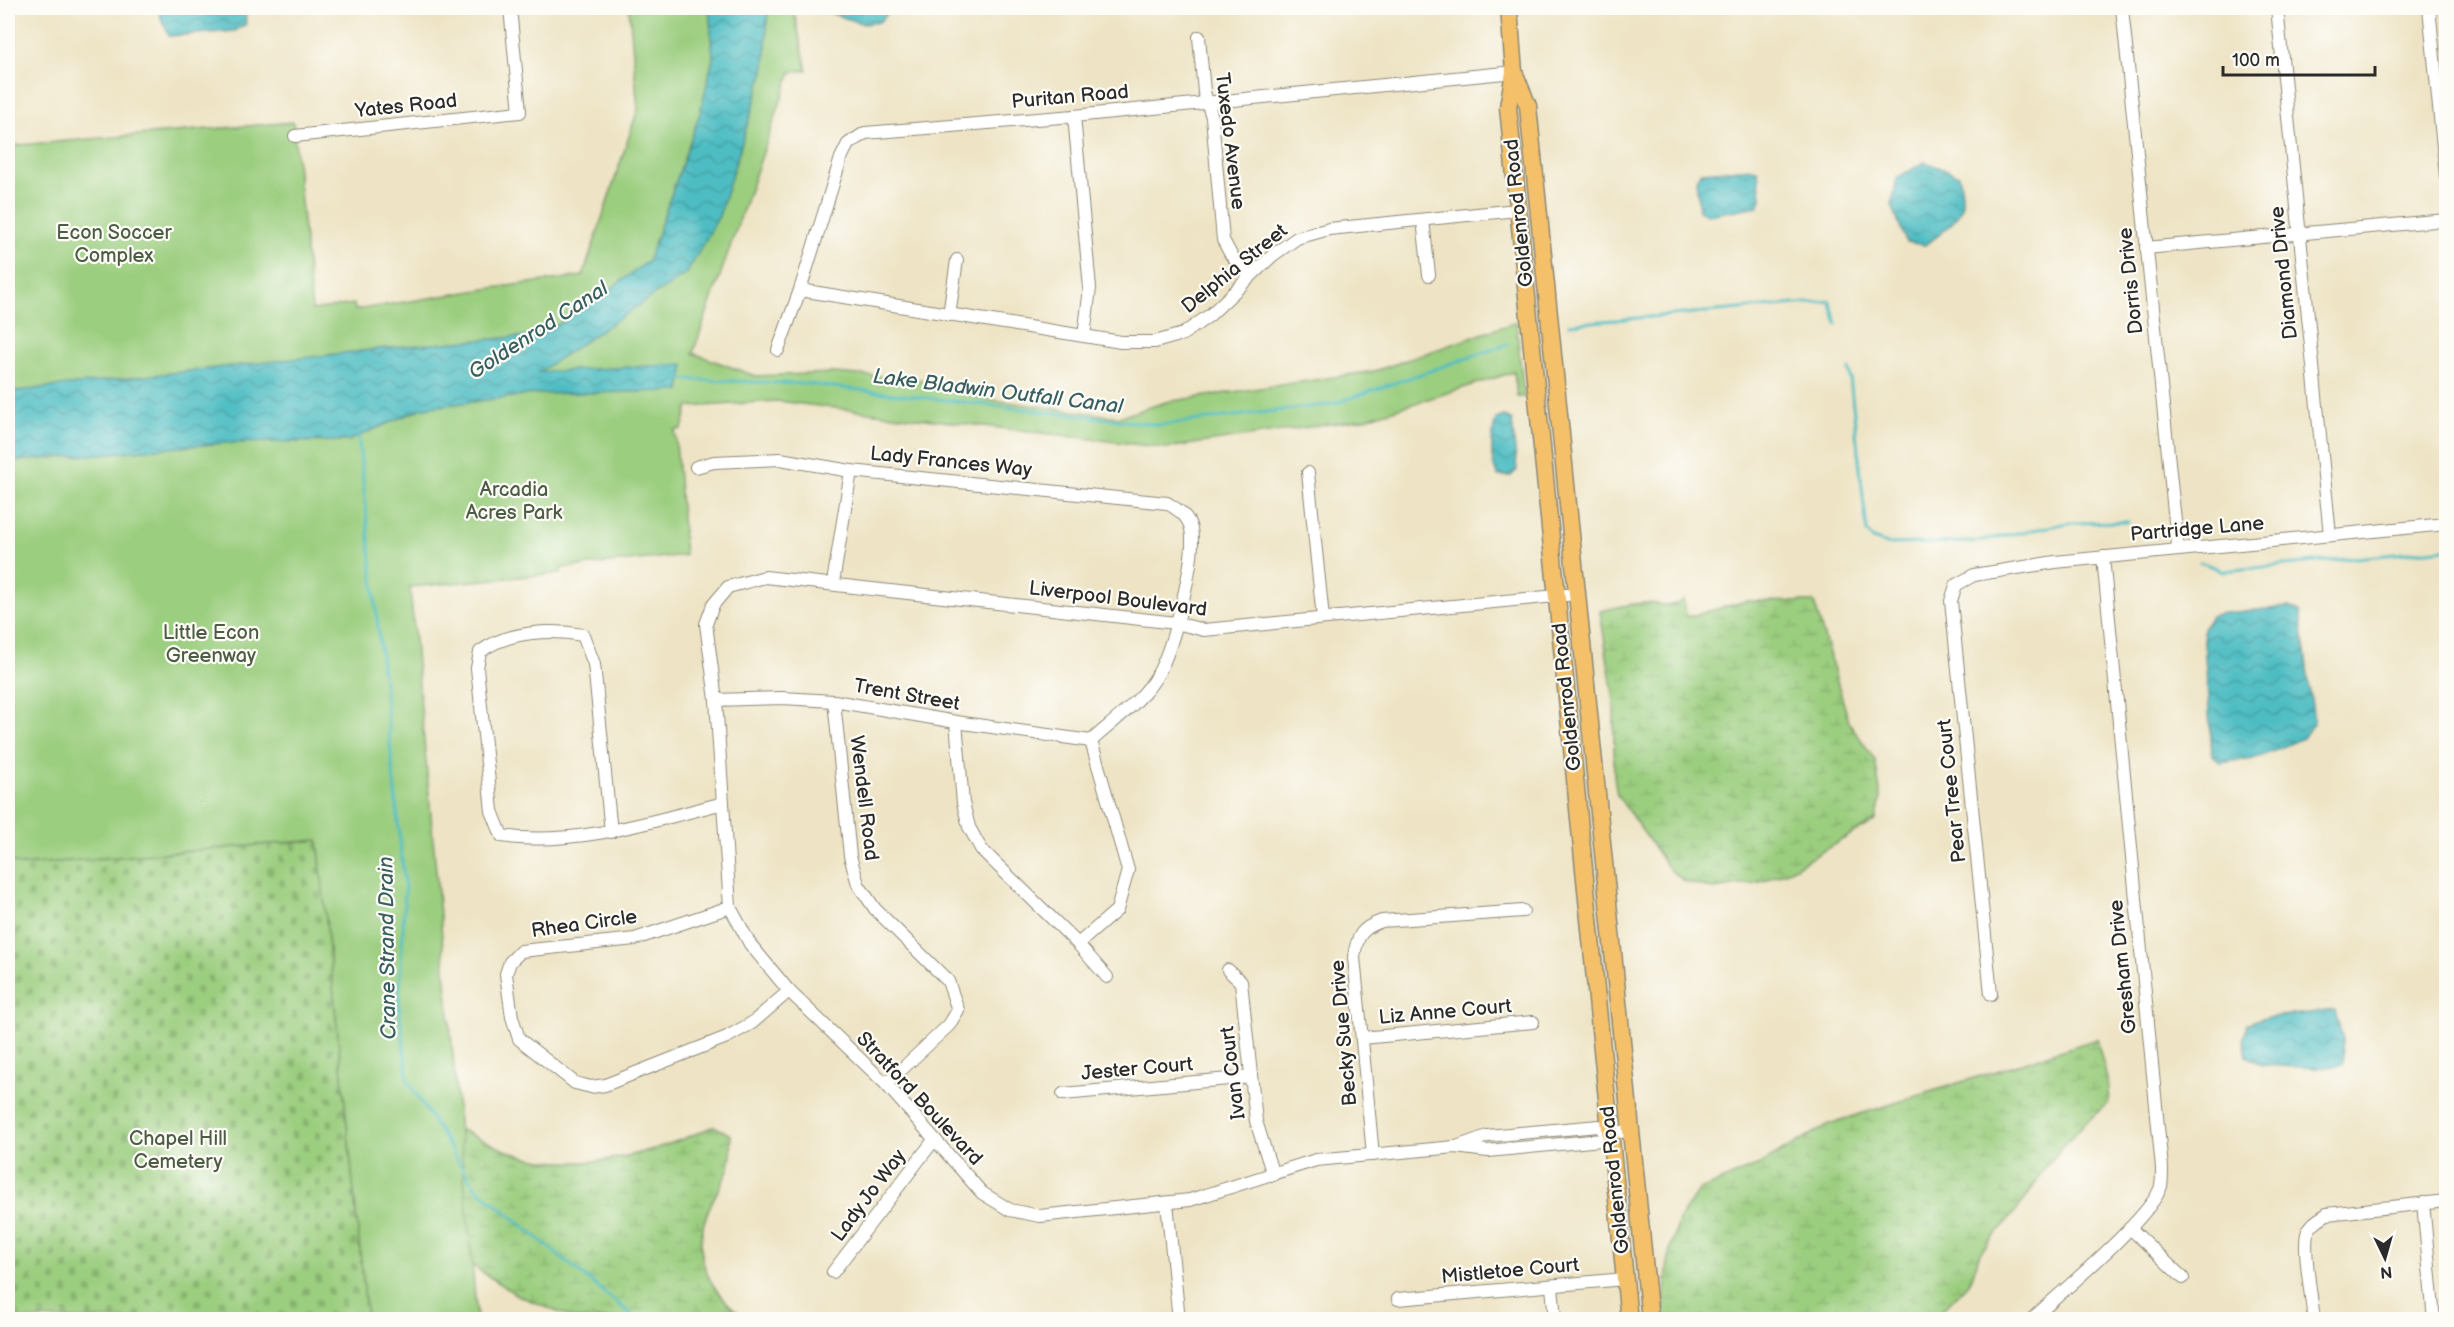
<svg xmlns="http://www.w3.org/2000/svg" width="2454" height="1327" viewBox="0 0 2454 1327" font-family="'Balsamiq Sans',sans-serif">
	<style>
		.wetland { fill: url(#wetland-marsh); stroke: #637c55; stroke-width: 1.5 }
		.cemetery { fill: url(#cemetery-stones); stroke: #637c55; stroke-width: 1.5 }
		.park { fill: #9bce7f; stroke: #637c55; stroke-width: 1.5 }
		.water { fill: url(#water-waves); stroke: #3c7477; stroke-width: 1.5 }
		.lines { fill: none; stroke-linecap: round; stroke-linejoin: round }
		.stream { stroke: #4ebdc3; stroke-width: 3 }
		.minor-casing { stroke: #8c8878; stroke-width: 14 }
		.major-casing { stroke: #8c8878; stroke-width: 19 }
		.minor { stroke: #fff; stroke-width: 12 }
		.major { stroke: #f4c16a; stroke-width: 16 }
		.labels { text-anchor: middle; stroke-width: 4.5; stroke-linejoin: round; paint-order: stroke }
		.street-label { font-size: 20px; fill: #2b2b2b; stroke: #fdfcf7 }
		.park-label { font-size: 20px; fill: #4d5c44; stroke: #fdfcf7 }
		.water-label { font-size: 21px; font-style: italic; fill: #375e60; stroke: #fdfcf7 }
	</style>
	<defs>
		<pattern id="wetland-marsh" width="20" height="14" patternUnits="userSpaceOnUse" patternTransform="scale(1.5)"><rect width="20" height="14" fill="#9bce7f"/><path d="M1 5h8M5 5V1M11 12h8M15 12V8" fill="none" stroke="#86b16e"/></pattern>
		<pattern id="cemetery-stones" width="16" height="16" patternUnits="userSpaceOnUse" patternTransform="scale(1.5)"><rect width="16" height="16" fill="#9bce7f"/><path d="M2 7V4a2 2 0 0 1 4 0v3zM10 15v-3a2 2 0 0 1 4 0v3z" fill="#86b16e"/></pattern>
		<pattern id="water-waves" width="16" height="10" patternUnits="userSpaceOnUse" patternTransform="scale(1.5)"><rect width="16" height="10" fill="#4ebdc3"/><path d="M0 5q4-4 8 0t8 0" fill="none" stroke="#419a9f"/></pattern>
	</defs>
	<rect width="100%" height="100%" fill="#fdfcf7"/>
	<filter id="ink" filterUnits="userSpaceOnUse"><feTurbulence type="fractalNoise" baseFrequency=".0167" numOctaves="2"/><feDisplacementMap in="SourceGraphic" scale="12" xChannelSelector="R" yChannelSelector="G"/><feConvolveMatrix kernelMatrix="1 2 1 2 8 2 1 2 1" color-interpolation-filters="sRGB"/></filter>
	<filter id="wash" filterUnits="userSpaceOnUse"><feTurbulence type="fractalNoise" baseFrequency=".008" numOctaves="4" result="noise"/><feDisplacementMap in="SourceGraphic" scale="24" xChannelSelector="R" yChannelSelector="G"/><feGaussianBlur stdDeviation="1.35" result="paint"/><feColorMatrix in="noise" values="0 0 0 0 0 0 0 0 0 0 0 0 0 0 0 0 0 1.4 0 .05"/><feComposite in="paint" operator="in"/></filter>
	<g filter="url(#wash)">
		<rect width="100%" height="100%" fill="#eee4c5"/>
		<g class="wetland">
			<path d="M8 462 277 692 91 885 456 1128C476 1136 496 1147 516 1154 582 1175 654 1153 714 1126L731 1135C733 1172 726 1173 711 1204 688 1252 707 1291 747 1319H575L517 1295 470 1264 29 889 8 819Z"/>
			<path d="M1683 600 1687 617 1746 601 1814 602 1849 722 1875 760 1881 798 1876 820 1792 869 1761 882 1713 889 1684 881 1670 870 1617 795 1614 776V701L1600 611C1614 608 1628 604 1642 603 1656 602 1672 610 1683 600Z"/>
			<polygon points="2097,1039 2107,1079 2109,1102 2079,1129 2047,1164 2025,1200 1980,1253 1971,1280 1941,1311 1938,1319 1665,1319 1664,1301 1669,1253 1680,1218 1698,1191 1762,1163 1829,1124"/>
		</g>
		<polygon class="cemetery" points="318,840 367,1319 8,1319 8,860 21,865"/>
		<polygon class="park" points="629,8 793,8 807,70 791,72 693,353 755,376 834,373 924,380 984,399 1119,417 1166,402 1375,371 1516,322 1524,397 1517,397 1514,372 1364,419 1166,448 777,401 688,407 682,429 675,430 685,555 561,568 561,573 410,587 477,1319 367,1319 318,840 20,865 8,860 8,146 293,122 312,310 354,304 355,310 492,288 583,276 638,109"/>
		<g class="water">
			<polygon points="160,8 245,8 246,24 235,31 169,36 161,18"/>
			<polygon points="709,8 768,8 765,68 719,216 687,273 539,372 684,364 680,391 535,394 423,408 348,441 225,443 8,462 8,392 396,347 540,335 582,310 648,261 700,113 713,58"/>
			<polygon points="822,8 893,8 879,22 872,23 864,24 824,11"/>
			<path d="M1925 162 1959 175C1961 185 1964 198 1961 208 1957 222 1937 237 1925 245L1906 242 1892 205 1897 178Z"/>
			<polygon points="1753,168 1758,171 1761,199 1758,206 1708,215 1699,211 1696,179 1702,172"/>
			<path d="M1504 416 1512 421 1517 470 1511 476H1498C1489 461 1491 436 1496 419Z"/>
			<polygon points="2288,607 2300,612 2314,722 2303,738 2260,757 2220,763 2212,754 2203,628 2211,616 2224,613"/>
			<polygon points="2335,1010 2342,1037 2343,1065 2317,1068 2262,1065 2247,1056 2244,1039 2247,1024 2261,1018"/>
		</g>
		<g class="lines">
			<g class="stream">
				<polyline points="1569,324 1830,301 1837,324"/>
				<polyline points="1849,369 1867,532 1873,539 1887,544 1973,542 2068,523 2128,522"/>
				<polyline points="678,379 809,384 1160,425 1333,404 1508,344"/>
				<polyline points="358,433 405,889 399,1006 408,1081 474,1186 638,1320"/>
				<polyline points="2200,562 2224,571 2446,549"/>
			</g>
		</g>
	</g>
	<g filter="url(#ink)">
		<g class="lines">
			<defs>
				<g id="minor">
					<polyline points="2122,8 2178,550"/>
					<polyline points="2277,8 2330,535"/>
					<polyline points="2429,8 2446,177"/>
					<polyline points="1199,37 1204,92 1212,117 1223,240 1231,255 1250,276"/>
					<polyline points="1074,116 1090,288 1084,336"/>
					<polyline points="295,136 520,112 510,8"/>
					<polyline points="1423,220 1429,275"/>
					<polyline points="2146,248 2446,220"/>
					<polyline points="800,290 1121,342 1155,342 1183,334 1210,315 1273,255 1297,238 1329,229 1517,210"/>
					<polyline points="949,315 957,260"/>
					<polyline points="778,350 800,290 841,158 848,144 865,133 1074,116 1514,72"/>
					<path d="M696 467 714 462 780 459 851 471 1167 503C1178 510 1188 515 1191 529 1197 557 1173 646 1159 672 1144 700 1114 720 1091 741L1128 870 1117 910 1078 944"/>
					<polyline points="1308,473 1323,618"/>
					<polyline points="833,583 851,471"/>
					<polyline points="1577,594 1204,630 1176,623 765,577 728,587 713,605 706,624 716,700 730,907 750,944 789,991 886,1084 982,1193 1010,1210 1040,1216 1190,1200 1316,1160 1455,1147 1488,1151 1601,1140 1606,1133 1630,1131"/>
					<polyline points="716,700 782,698 834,701 956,722 1091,741"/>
					<polyline points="834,701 850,856 858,884 875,909 948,981 958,1010 949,1025 886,1084"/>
					<polyline points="956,722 963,803 969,827 981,849 1078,944 1107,977"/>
					<path d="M611 832 594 664 583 635C552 629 507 631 480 652L477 668 492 811 502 836C574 847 653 821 723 803"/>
					<polyline points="730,907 635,939 521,951 510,962 506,974 512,1017 519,1039 575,1083 591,1087 605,1085 727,1037 752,1023 789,991"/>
					<polyline points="1228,970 1241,982 1256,1121 1273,1175"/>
					<polyline points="1991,994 1951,601 1956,585 1974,575 2055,562 2446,524"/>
					<polyline points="1362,1038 1533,1022"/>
					<polyline points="1063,1094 1251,1077"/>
					<polyline points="1459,1146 1487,1136 1599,1126 1606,1133"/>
					<path d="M1373 1155 1354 957C1357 936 1361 928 1382 921L1523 911"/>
					<polyline points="1167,1203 1179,1320"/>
					<polyline points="2423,1203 2434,1320"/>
					<polyline points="2130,1228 2183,1278"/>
					<polyline points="833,1272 934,1140"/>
					<polyline points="1552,1286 1555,1320"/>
					<polyline points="1398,1299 1625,1279"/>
					<path d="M2031 1320C2058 1295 2153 1216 2161 1186 2162 1181 2162 1173 2162 1168L2103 557"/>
					<path d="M2314 1320C2312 1299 2303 1252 2307 1234 2310 1224 2319 1219 2327 1214L2446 1201"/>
				</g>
				<g id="major">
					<polyline points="1509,8 1514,72 1508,107 1629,1320"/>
					<polyline points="1514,72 1528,106 1650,1320"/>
				</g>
			</defs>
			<use href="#minor" class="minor-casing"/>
			<use href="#major" class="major-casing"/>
			<use href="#minor" class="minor"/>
			<use href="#major" class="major"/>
		</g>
	</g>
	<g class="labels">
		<g class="street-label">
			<text transform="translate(1070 96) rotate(-5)" y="7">Puritan Road</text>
			<text transform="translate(406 105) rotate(-6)" y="7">Yates Road</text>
			<text transform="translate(1231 141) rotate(83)" y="7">Tuxedo Avenue</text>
			<text transform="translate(1518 213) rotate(-96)" y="7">Goldenrod Road</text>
			<text transform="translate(1234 268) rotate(-39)" y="7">Delphia Street</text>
			<text transform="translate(2283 273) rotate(-96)" y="7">Diamond Drive</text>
			<text transform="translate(2130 281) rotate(-96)" y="7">Dorris Drive</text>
			<text transform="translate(951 461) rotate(6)" y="7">Lady Frances Way</text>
			<text transform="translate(2197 528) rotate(-5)" y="7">Partridge Lane</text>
			<text transform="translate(1118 598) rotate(7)" y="7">Liverpool Boulevard</text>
			<text transform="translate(907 694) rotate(10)" y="7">Trent Street</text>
			<text transform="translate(1566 697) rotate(-96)" y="7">Goldenrod Road</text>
			<text transform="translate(1951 791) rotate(-96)" y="7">Pear Tree Court</text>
			<text transform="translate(865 798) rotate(83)" y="7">Wendell Road</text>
			<text transform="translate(584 923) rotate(-8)" y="7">Rhea Circle</text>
			<text transform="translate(2122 967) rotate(-96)" y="7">Gresham Drive</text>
			<text transform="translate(1445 1011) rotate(-5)" y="7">Liz Anne Court</text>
			<text transform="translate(1343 1033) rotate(-95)" y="7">Becky Sue Drive</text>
			<text transform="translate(1137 1068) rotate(-5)" y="7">Jester Court</text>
			<text transform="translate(1232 1073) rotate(-97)" y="7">Ivan Court</text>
			<text transform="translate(920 1098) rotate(47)" y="7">Stratford Boulevard</text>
			<text transform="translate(1614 1180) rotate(-96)" y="7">Goldenrod Road</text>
			<text transform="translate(868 1195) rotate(-53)" y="7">Lady Jo Way</text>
			<text transform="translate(1510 1270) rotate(-5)" y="7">Mistletoe Court</text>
		</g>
		<g class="park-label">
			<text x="114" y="239">Econ Soccer<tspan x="114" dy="23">Complex</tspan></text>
			<text x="514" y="496">Arcadia<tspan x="514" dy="23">Acres Park</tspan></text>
			<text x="211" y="639">Little Econ<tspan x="211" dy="23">Greenway</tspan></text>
			<text x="178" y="1145">Chapel Hill<tspan x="178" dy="23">Cemetery</tspan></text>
		</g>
		<g class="water-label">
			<text transform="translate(538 330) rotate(-33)" y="7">Goldenrod Canal</text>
			<text transform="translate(998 391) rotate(7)" y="7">Lake Bladwin Outfall Canal</text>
			<text transform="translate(387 948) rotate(-91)" y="7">Crane Strand Drain</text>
		</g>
	</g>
	<rect width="2454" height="1327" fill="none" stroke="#fdfcf7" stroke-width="30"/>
	<g transform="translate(2385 1258) rotate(175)" stroke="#fdfcf7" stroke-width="4.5" paint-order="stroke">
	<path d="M0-4.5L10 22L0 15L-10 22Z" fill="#2b2b2b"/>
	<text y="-9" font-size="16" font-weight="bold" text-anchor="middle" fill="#2b2b2b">N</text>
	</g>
	<path d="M2223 66v9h152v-9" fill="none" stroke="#2b2b2b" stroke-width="3"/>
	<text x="2232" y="66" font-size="18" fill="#2b2b2b" stroke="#fdfcf7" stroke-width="4.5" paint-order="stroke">100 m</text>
</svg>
